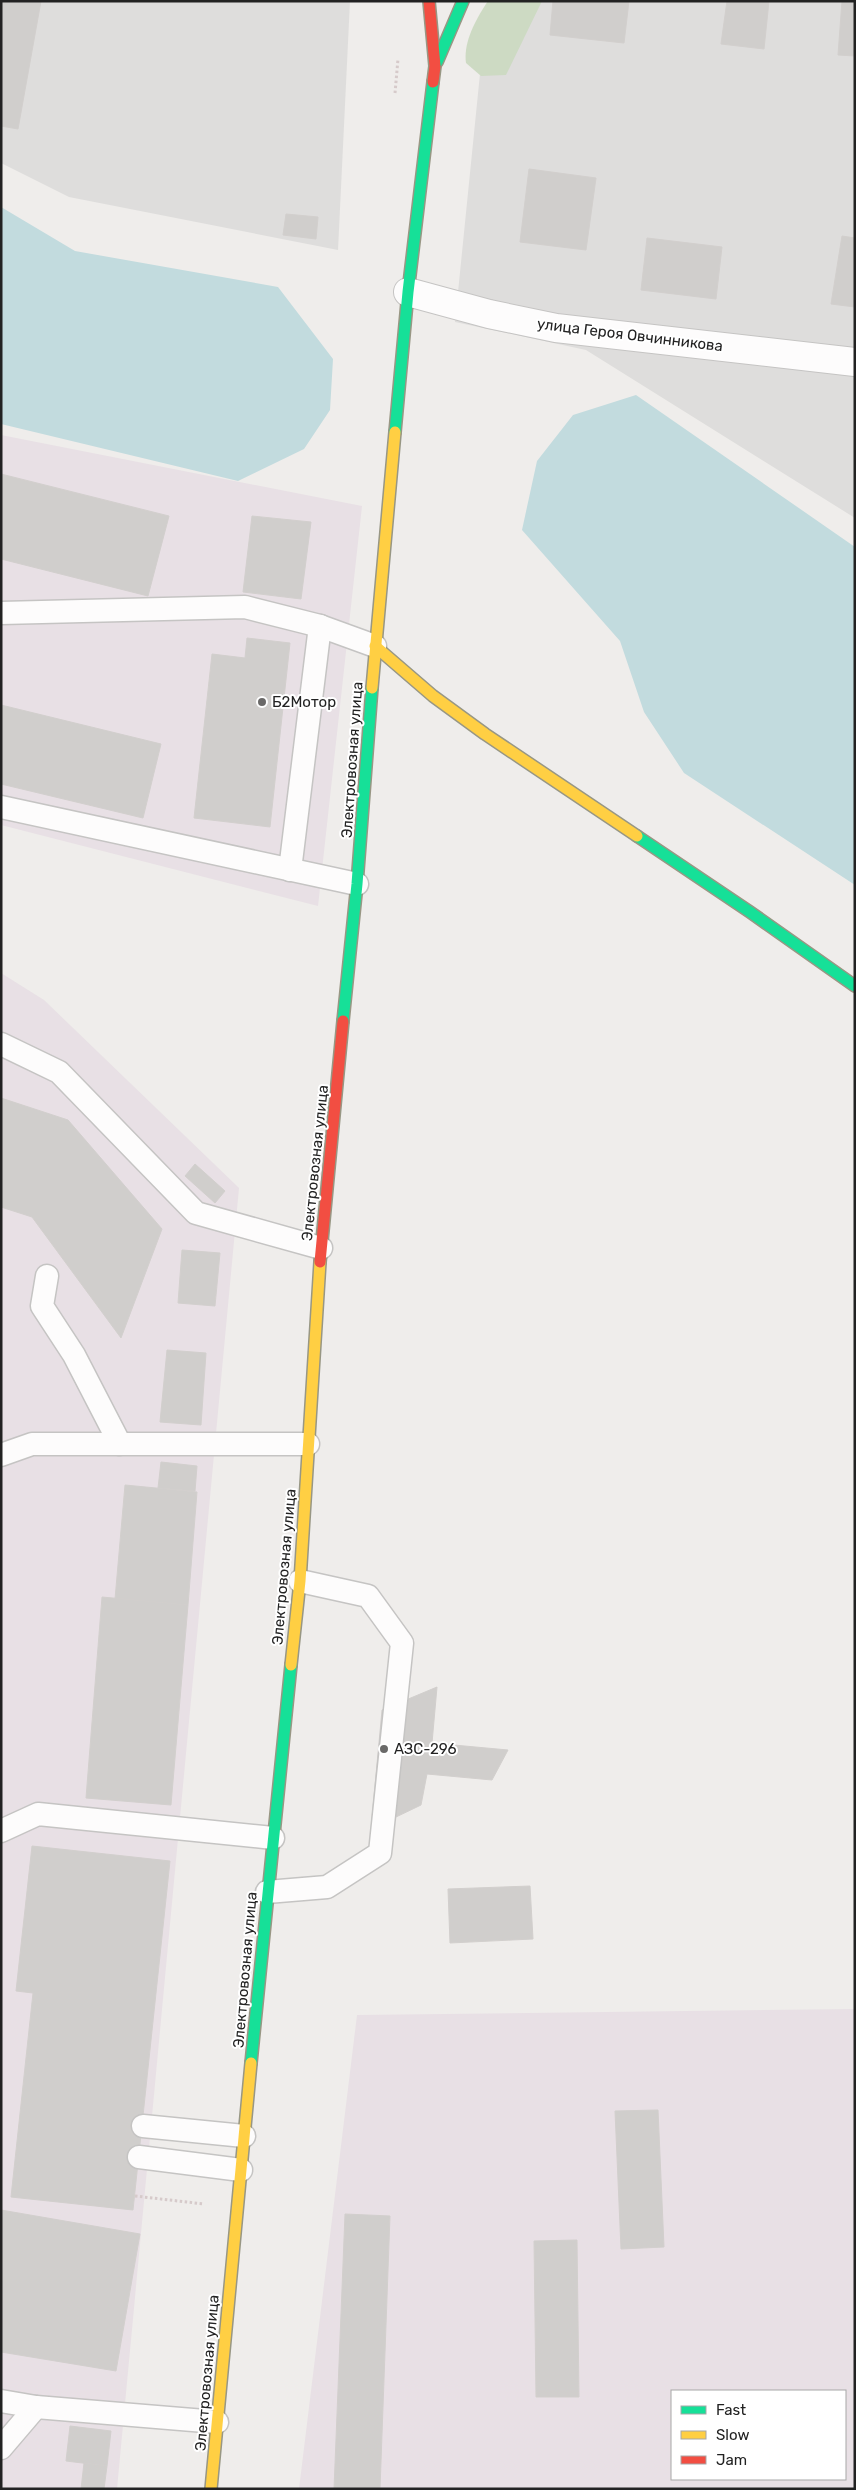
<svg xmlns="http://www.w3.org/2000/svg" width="856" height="2490" viewBox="0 0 856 2490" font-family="Rubik,sans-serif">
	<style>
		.residential { fill: #dedddc }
		.industrial { fill: #e8e0e5; fill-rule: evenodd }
		.forest { fill: #cddac3 }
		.water { fill: #c2dbde }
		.building { fill: #d0cecc; stroke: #d2cfcd }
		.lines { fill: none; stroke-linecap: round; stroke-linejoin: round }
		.lane-casing { stroke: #c5c4c3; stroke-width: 25 }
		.street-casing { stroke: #c5c4c3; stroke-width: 30 }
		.fast-casing { stroke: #989784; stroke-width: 14 }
		.slow-casing { stroke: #989784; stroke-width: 14 }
		.jam-casing { stroke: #989784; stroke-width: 14 }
		.path { stroke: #d6caca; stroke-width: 3; stroke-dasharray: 2.5 2.5; stroke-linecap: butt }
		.lane { stroke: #fdfcfc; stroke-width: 22 }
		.street { stroke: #fdfcfc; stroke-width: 28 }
		.fast { stroke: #16e098; stroke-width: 11 }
		.slow { stroke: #ffcf43; stroke-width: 11 }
		.jam { stroke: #f24e42; stroke-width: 11 }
		.poi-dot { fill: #6a6968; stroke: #fff; stroke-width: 2 }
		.labels { text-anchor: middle; stroke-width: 4; stroke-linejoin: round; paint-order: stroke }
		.street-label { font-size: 15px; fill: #222; stroke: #fff }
		.poi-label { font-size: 15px; fill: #222; stroke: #fff; text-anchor: start }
	</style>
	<rect width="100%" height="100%" fill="#efedeb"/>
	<g class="residential">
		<polygon points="1,1 350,1 338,250 69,197 1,163"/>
		<polygon points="517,1 855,1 855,518 586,350 455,322 484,34"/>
	</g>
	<g class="industrial">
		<polygon points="1,435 362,506 318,906 1,825"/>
		<polygon points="1,973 44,1000 239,1188 117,2489 1,2489"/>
		<path d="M855 2009V2489H299L357 2015ZM672 2391H845V2479H672Z"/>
	</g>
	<path class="forest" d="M488 1H542L506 75 481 76 466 63C463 42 476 19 488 1Z"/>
	<g class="water">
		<polygon points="1,207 75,251 278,287 333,359 330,410 304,449 238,481 1,424"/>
		<polygon points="636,395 855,547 855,885 684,773 644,712 620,641 522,530 537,461 573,415"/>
	</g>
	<g class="building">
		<polygon points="1,1 41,1 18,129 1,126"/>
		<polygon points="553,1 629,1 624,43 550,35"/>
		<polygon points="727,1 769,1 764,49 721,44"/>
		<polygon points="842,1 855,1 855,56 838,55"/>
		<polygon points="529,169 596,178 586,250 520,242"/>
		<polygon points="286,214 318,217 316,239 283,235"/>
		<polygon points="842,236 855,238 855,307 831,304"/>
		<polygon points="647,238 722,247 716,299 641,290"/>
		<polygon points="1,474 169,516 148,596 1,559"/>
		<polygon points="252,516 311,522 301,599 243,592"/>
		<polygon points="247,638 290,643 270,827 194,818 212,654 245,658"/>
		<polygon points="1,705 161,744 143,818 1,784"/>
		<polygon points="1,1098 68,1120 162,1229 121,1338 32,1217 1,1207"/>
		<polygon points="195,1164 225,1191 215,1203 185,1176"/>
		<polygon points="182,1250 220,1253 215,1306 178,1303"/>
		<polygon points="167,1350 206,1353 201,1425 160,1422"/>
		<polygon points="161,1462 197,1466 195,1491 158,1488"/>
		<polygon points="125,1485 197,1492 188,1605 115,1599"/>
		<polygon points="102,1597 188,1605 171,1805 86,1798"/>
		<polygon points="437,1687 432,1743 508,1750 492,1780 427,1774 421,1805 371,1829 382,1710"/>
		<polygon points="32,1846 170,1861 133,2210 11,2197 33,1993 16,1991"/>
		<polygon points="530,1886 533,1939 450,1943 448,1889"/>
		<polygon points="658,2110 664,2247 621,2249 615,2111"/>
		<polygon points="1,2210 140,2234 116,2371 1,2352"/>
		<polygon points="345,2214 390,2216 380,2489 334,2489"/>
		<polygon points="577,2240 579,2397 536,2397 534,2241"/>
		<polygon points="70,2426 111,2431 107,2466 66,2461"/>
		<polygon points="84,2463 107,2466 104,2489 81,2489"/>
	</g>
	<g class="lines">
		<defs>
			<g id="lane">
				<polyline points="1,613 245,607 320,626 375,646"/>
				<polyline points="1,807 357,884"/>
				<polyline points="290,870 320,626"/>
				<polyline points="1,1044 59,1072 196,1213 321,1248"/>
				<polyline points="47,1276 42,1306 74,1355 120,1444"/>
				<polyline points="1,1455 32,1444 308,1444"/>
				<polyline points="1,1831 38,1814 273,1838"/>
				<polyline points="267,1892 327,1887 380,1853 402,1643 368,1596 300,1581"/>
				<polyline points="143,2126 244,2136"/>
				<polyline points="139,2157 241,2170"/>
				<polyline points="1,2401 36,2407 217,2422"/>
				<polyline points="1,2448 36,2407"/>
			</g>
			<polyline id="street" points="408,292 489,314 556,328 855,362"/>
			<g id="fast">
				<polyline points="437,62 463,1"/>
				<polyline points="395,432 408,292 433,82"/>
				<polyline points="637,836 750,912 855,986"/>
				<polyline points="343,1021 357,884 372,688"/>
				<polyline points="251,2063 291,1665"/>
			</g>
			<g id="slow">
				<polyline points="375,646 433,696 485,734 637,836"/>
				<polyline points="372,688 395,432"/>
				<polyline points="291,1665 300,1581 320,1262"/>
				<polyline points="211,2489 251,2063"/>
			</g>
			<g id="jam">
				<polyline points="429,1 435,66 433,82"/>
				<polyline points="320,1262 343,1021"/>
			</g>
		</defs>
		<use href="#lane" class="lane-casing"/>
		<use href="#street" class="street-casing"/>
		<use href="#fast" class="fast-casing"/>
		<use href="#slow" class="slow-casing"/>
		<use href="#jam" class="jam-casing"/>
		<g class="path">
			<polyline points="395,93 398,59"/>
			<polyline points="135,2196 204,2204"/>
		</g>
		<use href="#lane" class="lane"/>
		<use href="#street" class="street"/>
		<use href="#fast" class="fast"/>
		<use href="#slow" class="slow"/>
		<use href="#jam" class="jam"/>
	</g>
	<g class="poi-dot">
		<circle cx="262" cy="702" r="5"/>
		<circle cx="384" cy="1749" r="5"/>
	</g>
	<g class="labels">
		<g class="street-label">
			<text transform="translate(630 335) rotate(7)" y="5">улица Героя Овчинникова</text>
			<text transform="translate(352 760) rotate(-86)" y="5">Электровозная улица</text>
			<text transform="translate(315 1163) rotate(-84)" y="5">Электровозная улица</text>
			<text transform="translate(284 1567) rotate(-85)" y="5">Электровозная улица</text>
			<text transform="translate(245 1970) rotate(-85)" y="5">Электровозная улица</text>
			<text transform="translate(207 2373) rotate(-85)" y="5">Электровозная улица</text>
		</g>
		<g class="poi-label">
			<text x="272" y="707">Б2Мотор</text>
			<text x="394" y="1754">АЗС-296</text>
		</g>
	</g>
	<rect width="856" height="2490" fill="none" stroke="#222222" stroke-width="5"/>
	<rect x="671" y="2390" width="175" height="90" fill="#ffffff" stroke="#a7a7a7"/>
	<rect x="681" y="2406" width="25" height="8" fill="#16e098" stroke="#a7a7a7"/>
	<text x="716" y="2415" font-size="15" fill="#222222">Fast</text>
	<rect x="681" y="2431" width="25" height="8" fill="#ffcf43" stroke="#a7a7a7"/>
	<text x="716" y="2440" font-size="15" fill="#222222">Slow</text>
	<rect x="681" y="2456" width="25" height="8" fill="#f24e42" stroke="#a7a7a7"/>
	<text x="716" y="2465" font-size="15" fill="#222222">Jam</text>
</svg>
